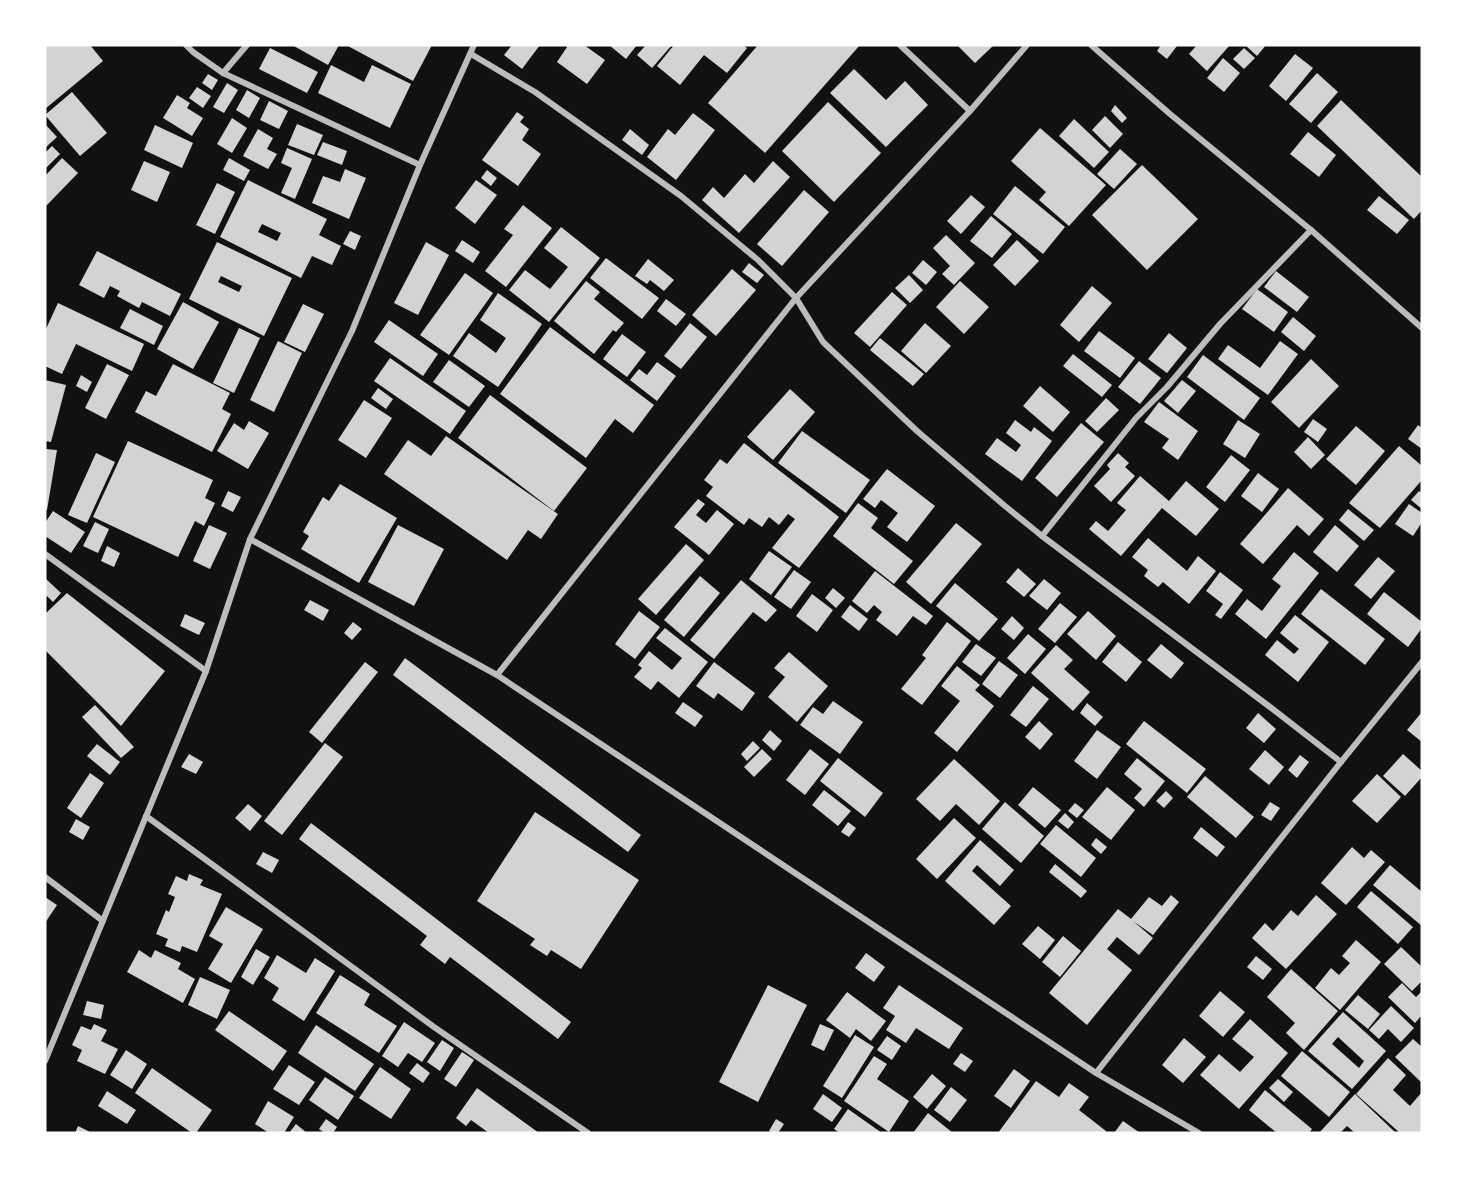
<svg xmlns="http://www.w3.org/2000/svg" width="1467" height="1178" viewBox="0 0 1467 1178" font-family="Literata,serif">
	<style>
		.building { fill: #d3d3d3; fill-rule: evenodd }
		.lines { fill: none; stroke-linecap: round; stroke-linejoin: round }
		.minor { stroke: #bcbcbc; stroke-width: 6 }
	</style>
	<rect width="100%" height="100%" fill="#111"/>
	<g class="building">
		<polygon points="45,45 90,45 103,61 45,109"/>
		<polygon points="292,45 339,45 328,65"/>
		<polygon points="346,45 432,45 413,81"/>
		<polygon points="512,45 540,45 522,69 504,55"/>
		<polygon points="565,45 584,45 605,60 587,84 557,62 567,47"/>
		<polygon points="609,45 637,45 626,59"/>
		<polygon points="646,45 672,45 652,68 637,55"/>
		<polygon points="674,45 743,45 747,48 727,73 704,55 680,85 657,66"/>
		<polygon points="758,45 860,45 765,153 708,103"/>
		<polygon points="957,45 994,45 975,63"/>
		<polygon points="1161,45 1176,45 1177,46 1167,59 1157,51"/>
		<polygon points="1197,45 1230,45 1207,71 1189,54"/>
		<polygon points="1245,45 1266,45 1257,56"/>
		<polygon points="270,48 318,72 307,93 259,69"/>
		<polygon points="1244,48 1255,58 1244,69 1233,59"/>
		<polygon points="1295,54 1313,68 1286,101 1269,86"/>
		<polygon points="1223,58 1240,73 1224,92 1207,78"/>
		<polygon points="331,65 364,82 372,65 411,84 390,128 318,93"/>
		<polygon points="854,69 886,100 905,81 928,105 886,147 830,93"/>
		<polygon points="1317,73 1338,92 1311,123 1289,104"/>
		<polygon points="208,74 218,80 212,90 202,83"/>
		<polygon points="227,83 238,90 224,113 213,107"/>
		<polygon points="197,87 211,96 203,108 189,98"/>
		<polygon points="247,90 260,98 249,118 236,110"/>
		<polygon points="72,92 107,133 80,156 45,115"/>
		<polygon points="177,95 190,103 187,108 203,118 192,136 163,118"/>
		<polygon points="1341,100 1422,177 1422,210 1414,219 1317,126"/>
		<polygon points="269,101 288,111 279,129 260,120"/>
		<polygon points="828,102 881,153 834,202 782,151"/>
		<polygon points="1115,105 1127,118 1122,123 1111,111"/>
		<polygon points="517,112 524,117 520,122 529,129 522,140 541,154 518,186 482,160"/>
		<polygon points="693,113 715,130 676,180 647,157 668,129 675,135"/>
		<polygon points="1105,116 1123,134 1110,148 1092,130"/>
		<polygon points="232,118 247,128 232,153 217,144"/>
		<polygon points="1074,119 1109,152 1094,168 1059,136"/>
		<polygon points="45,124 57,137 45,148"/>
		<polygon points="297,124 323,135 314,155 288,145"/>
		<polygon points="155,125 193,143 182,168 144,150"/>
		<polygon points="1040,128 1106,185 1069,226 1039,200 1046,192 1011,161"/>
		<polygon points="258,129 273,138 267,149 277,154 268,169 243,156"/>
		<polygon points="630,129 649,145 642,155 622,140"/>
		<polygon points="1308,132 1336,155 1319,177 1290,154"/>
		<polygon points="323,142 347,151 342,165 317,155"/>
		<polygon points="52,146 60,154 45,169 45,153"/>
		<polygon points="287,148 312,159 295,199 281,193 292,168 281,163"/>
		<polygon points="1120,149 1137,164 1114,189 1097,174"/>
		<polygon points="62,158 78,173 47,205 45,204 45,176"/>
		<polygon points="229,158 250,170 244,181 223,170"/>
		<polygon points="144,161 170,172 157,202 131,190"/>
		<polygon points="773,161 790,177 739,233 702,200 713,187 724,198 745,174 754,183"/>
		<polygon points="1142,165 1198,219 1147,270 1092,215"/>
		<polygon points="345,169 366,178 349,219 312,203 323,176 340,182"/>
		<polygon points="487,170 497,178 491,186 481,178"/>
		<path d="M248 180 327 219 319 235 341 246 332 265 312 256 301 278 220 237ZM262 224 281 233 277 241 258 232Z"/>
		<polygon points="476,180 497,195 475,224 455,208"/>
		<polygon points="217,183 235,192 215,234 196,225"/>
		<polygon points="1015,186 1065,227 1043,254 993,214"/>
		<polygon points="804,190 829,212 782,266 757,244"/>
		<polygon points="971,195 985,207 961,234 947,221"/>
		<polygon points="1379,196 1409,220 1397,234 1367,210"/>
		<polygon points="523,205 552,228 506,287 485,271 513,235 504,229"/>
		<polygon points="991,216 1012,234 992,258 970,241"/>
		<polygon points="561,227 600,258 549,322 509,290 525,270 550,289 568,267 544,248"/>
		<polygon points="350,231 361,236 355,250 343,244"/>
		<polygon points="946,235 975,263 954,285 942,274 950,266 933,248"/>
		<polygon points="462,240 480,252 473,263 455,251"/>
		<polygon points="1017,240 1039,261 1015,286 993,265"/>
		<path d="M217 242 292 278 264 336 189 299ZM221 276 242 286 239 292 218 282Z"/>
		<polygon points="426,242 449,255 418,315 394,303"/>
		<polygon points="97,251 181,294 170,316 142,302 139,308 117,296 120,291 110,286 104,298 79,285"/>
		<polygon points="606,258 659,298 642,319 590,278"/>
		<polygon points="648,259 674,280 664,291 650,280 647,284 635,276"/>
		<polygon points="923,260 937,272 926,285 912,273"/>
		<polygon points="749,263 764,275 757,283 742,272"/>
		<polygon points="732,269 756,290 716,336 692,315"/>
		<polygon points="1276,271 1309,297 1297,312 1264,287"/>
		<polygon points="465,273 493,293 449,355 420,335"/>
		<polygon points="909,275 923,290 910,303 895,288"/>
		<polygon points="586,281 600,292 594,299 624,323 616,332 613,330 594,354 554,321"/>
		<polygon points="960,281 989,307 964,334 936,307"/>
		<polygon points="1092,286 1112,303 1079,342 1060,325"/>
		<polygon points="1257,289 1288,312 1274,332 1242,309"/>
		<polygon points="892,292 907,305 870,347 854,333"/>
		<polygon points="498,293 542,324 498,387 453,356 469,333 496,353 506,338 480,320"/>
		<polygon points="666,299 686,314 676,326 657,311"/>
		<polygon points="183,302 219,322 193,369 157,349"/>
		<polygon points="58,303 144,344 132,371 76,344 62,374 45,366 45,331"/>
		<polygon points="303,304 324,314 305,352 284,342"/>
		<polygon points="130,309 163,326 154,345 120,328"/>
		<polygon points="1293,317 1316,336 1304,351 1281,332"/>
		<polygon points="389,320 438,354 423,376 374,342"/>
		<polygon points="690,323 707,337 681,369 664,356"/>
		<polygon points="925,323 951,346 926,373 901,351"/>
		<polygon points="550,327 654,405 633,433 615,419 586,458 500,394"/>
		<polygon points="239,328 260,338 234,393 213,383"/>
		<polygon points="1099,331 1135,358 1120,378 1084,351"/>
		<polygon points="1169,333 1187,348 1167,373 1148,359"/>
		<polygon points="622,334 646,352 627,377 603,359"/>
		<polygon points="880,338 924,374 913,386 870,350"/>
		<polygon points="278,341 302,353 274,412 250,400"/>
		<polygon points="1280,341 1298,354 1268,395 1218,359 1228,345 1260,368"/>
		<polygon points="1073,354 1112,385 1102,397 1063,366"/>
		<polygon points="1203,355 1260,398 1244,420 1187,377"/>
		<polygon points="390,358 466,411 450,434 374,381"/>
		<polygon points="1311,359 1339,386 1299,428 1271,402"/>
		<polygon points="449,360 485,386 469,407 433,382"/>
		<polygon points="1139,361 1161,378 1140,404 1118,387"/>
		<polygon points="657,362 676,376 657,401 630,380 639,369 647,375"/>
		<polygon points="107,364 129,375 106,419 85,408"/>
		<polygon points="173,364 230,393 222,409 231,414 212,452 135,412 146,391 156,396"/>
		<polygon points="81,375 92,382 87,392 76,386"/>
		<polygon points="45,380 66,385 51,442 45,441"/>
		<polygon points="1182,380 1196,391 1178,413 1164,401"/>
		<polygon points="1040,386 1070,412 1053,432 1023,406"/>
		<polygon points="378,388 393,399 386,409 371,398"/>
		<polygon points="790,389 815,412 773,460 747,437"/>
		<polygon points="490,395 587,468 554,511 458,438"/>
		<polygon points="1106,398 1119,410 1097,432 1085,421"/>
		<polygon points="364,400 392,418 366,458 338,440"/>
		<polygon points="1159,402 1198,431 1178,460 1162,448 1169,439 1144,422"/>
		<polygon points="1313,419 1327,429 1318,442 1304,432"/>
		<polygon points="1015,420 1031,432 1034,427 1052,441 1022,481 985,454 997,438 1016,452 1021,445 1006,433"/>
		<polygon points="1238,420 1260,434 1245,458 1223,444"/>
		<polygon points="249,421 269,433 248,469 217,451 234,423 244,430"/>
		<polygon points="1081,423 1104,442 1057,497 1035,478"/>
		<polygon points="1418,425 1422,428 1422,449 1408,439"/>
		<polygon points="1356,426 1385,451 1356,485 1326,459"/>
		<polygon points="802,431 870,480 846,513 778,463"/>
		<polygon points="446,436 558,514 541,539 528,530 507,560 384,474 408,440 431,456"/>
		<polygon points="1308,437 1325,455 1311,469 1294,452"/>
		<polygon points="128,441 213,480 205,498 215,503 204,526 195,521 178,557 93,517"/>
		<polygon points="744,443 839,517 799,568 772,548 795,519 788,514 779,525 769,517 762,527 749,518 744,525 706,496 713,487 704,480 720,459 727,464"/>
		<polygon points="1399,446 1422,466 1422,480 1380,528 1349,503"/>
		<polygon points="45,449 57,450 47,510 45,509"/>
		<polygon points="96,453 115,462 87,523 68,515"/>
		<polygon points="1118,453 1129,463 1125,467 1135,476 1111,502 1094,486 1110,469 1107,465"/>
		<polygon points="1231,455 1250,470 1225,502 1206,487"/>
		<polygon points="887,469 935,506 907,542 887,527 898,513 881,500 875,508 863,499"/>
		<polygon points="1258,473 1279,489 1262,512 1241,496"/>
		<polygon points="1140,476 1169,501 1186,481 1219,509 1196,536 1162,508 1121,556 1089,529 1096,521 1108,531 1126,510 1117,503"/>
		<polygon points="340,484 397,518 359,583 301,549 309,536 303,532 323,497 329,501"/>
		<polygon points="1288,488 1324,519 1309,536 1297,525 1263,564 1240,544"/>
		<polygon points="228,491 241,497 233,512 221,506"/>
		<polygon points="1419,491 1422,493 1422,509 1411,500"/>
		<polygon points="698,499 705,504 696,515 706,523 717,510 734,524 709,555 674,527"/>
		<polygon points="858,503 878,518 871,528 913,561 894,584 833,536"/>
		<polygon points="1409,504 1422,513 1422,522 1413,536 1395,524"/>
		<polygon points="1348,509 1374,530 1364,541 1339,520"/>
		<polygon points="53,511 85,532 71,553 45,536 45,523"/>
		<polygon points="95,522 109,529 98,553 83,546"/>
		<polygon points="956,523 982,544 931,604 906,582"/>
		<polygon points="209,525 227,533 210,569 193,561"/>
		<polygon points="398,525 444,549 414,606 368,582"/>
		<polygon points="1335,525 1359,546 1337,572 1313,552"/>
		<polygon points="1148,538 1187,571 1198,556 1216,571 1189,604 1163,582 1158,587 1144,576 1148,570 1132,557"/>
		<polygon points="686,544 704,560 656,615 638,599"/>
		<polygon points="107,546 120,553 114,567 101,561"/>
		<polygon points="769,551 792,567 771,595 749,579"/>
		<polygon points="1294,552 1319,573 1266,639 1235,614 1247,599 1262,611 1281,586 1272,579"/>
		<polygon points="1378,557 1395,571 1371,599 1354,585"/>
		<polygon points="1018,568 1036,584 1024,597 1006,582"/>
		<polygon points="794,570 811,582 791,609 774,597"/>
		<polygon points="875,571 933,616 926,625 913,616 897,636 876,620 882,612 874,605 867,613 852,601"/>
		<polygon points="1220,572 1243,590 1221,619 1215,615 1223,604 1206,591"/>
		<polygon points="700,576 720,593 684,637 664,620"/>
		<polygon points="45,578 61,593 53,602 47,596 45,598"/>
		<polygon points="1044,579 1061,593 1047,610 1029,596"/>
		<polygon points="741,580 777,610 766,622 753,612 714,659 690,640"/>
		<polygon points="955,583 998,619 979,641 936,606"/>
		<polygon points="833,588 845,598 836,608 825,598"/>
		<polygon points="1321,589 1385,639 1365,665 1301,614"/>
		<polygon points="1384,592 1422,622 1422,628 1408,647 1367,614"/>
		<polygon points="67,593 165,671 121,726 45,650 45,614"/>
		<polygon points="812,594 833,610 817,632 796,616"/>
		<polygon points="310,600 329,610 323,621 304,610"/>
		<polygon points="1060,603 1077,617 1055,643 1038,629"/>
		<polygon points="850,605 868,619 859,631 841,617"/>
		<polygon points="639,611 660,627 635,659 615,644"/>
		<polygon points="1088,611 1116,636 1096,660 1067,634"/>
		<polygon points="185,614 205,623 199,635 180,626"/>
		<polygon points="1295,615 1329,642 1298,682 1265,655 1277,640 1294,654 1299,649 1280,633"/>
		<polygon points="1012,616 1024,628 1014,640 1001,629"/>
		<polygon points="353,622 362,629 352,640 344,633"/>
		<polygon points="947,622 971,641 922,705 901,689 926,658 922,655"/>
		<polygon points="665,628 708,662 679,698 658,681 651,690 634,677 642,668 638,665 649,651 672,670 682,658 656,638"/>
		<polygon points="1028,634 1046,649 1025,674 1007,658"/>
		<polygon points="1118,642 1142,662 1126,682 1102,662"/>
		<polygon points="976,644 996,658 981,676 962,662"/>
		<polygon points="1161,644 1184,663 1171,679 1147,660"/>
		<polygon points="1056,645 1073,660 1064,669 1090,692 1073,711 1031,673"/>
		<polygon points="789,652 828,686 797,722 768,697 785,677 774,668"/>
		<polygon points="405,658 641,835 628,852 393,675"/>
		<polygon points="999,661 1018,675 1000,698 982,684"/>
		<polygon points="365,662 378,672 322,743 309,732"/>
		<polygon points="714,662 755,693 742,711 718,693 714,699 696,686"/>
		<polygon points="957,666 980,685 975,690 994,706 957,752 934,733 960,701 941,686"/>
		<polygon points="1033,686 1049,699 1026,727 1010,715"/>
		<polygon points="833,701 863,722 840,754 800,725 813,707 823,714"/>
		<polygon points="683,702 703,716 695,727 675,713"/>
		<polygon points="1087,703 1103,717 1095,726 1080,713"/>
		<polygon points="95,705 134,747 121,758 82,717"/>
		<polygon points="1422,712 1422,742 1407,730"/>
		<polygon points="1258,713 1276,729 1264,743 1246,728"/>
		<polygon points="1039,721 1053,734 1040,750 1025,737"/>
		<polygon points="1144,721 1206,769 1187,793 1126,744"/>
		<polygon points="770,730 782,741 774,751 762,740"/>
		<polygon points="1097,730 1121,747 1097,779 1074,761"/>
		<polygon points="753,741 760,748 747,761 741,754"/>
		<polygon points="325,743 343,757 282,835 264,821"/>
		<polygon points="97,744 120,762 110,775 87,756"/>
		<polygon points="762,749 772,759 754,777 744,767"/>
		<polygon points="810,749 829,764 805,795 786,780"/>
		<polygon points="1265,750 1284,767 1269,785 1249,769"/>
		<polygon points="189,754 203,762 196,774 181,767"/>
		<polygon points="1403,754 1422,771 1422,777 1405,796 1383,776"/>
		<polygon points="1300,755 1309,762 1297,778 1288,770"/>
		<polygon points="838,758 883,793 865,817 820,781"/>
		<polygon points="1137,758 1165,781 1144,807 1134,798 1142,789 1124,774"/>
		<polygon points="954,759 1000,801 979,825 956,804 940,821 916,799"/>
		<polygon points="90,773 104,783 81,818 67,808"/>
		<polygon points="1377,774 1401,797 1377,823 1352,801"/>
		<polygon points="1205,776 1254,817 1236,838 1187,797"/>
		<polygon points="1033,787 1061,810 1045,828 1018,805"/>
		<polygon points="1107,787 1135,810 1111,840 1082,817"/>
		<polygon points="824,790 851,811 838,826 812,805"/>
		<polygon points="1166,791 1173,798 1164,808 1156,801"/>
		<polygon points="1005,802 1044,836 1021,863 982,829"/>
		<polygon points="1270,802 1280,808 1271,821 1261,815"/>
		<polygon points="1075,803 1084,810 1077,818 1068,811"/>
		<polygon points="248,804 262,816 250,831 235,818"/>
		<polygon points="535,812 639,880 581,969 551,950 547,956 530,945 535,939 477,901"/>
		<polygon points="1065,813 1074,822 1068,829 1058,821"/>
		<polygon points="954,818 976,838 937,879 916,859"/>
		<polygon points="76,819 90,827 83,840 69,832"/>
		<polygon points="848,822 856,828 849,837 841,832"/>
		<polygon points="311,823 571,1022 558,1039 450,957 445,964 420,945 427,936 299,839"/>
		<polygon points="1056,825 1096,858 1081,877 1040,844"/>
		<polygon points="1201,827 1225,847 1217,857 1193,838"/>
		<polygon points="1096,838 1107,847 1101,854 1091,845"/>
		<polygon points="980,840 1014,870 1000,886 977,865 972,871 1011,906 994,925 945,881"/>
		<polygon points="1352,847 1364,858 1371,850 1385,862 1346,905 1321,883"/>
		<polygon points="263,852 279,860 272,873 256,864"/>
		<polygon points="1055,864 1087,891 1081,898 1049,872"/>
		<polygon points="1390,865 1422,892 1422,926 1373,885"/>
		<polygon points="189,874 203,880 200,885 222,894 197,952 182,946 180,952 165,946 168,939 156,934 166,910 169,912 175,897 168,894 176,876 187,881"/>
		<polygon points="1371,891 1413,927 1398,944 1357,907"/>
		<polygon points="1171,895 1179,902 1153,935 1133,921 1153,938 1139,955 1117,937 1107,949 1132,970 1087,1025 1049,993 1118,909 1131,919 1149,897 1162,906"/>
		<polygon points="1316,895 1337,914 1286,969 1252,938 1265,923 1273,931 1291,910 1298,916"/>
		<polygon points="45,897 57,905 45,923"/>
		<polygon points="226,907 263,929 231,983 208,969 223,944 209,936"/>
		<polygon points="1038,926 1055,940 1040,959 1022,944"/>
		<polygon points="1063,936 1081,951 1060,977 1042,962"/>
		<polygon points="1356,940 1381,962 1340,1010 1315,988 1331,968 1339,975 1350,963 1342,956"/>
		<polygon points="1401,947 1422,967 1422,981 1412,991 1384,964"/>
		<polygon points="256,949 270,957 253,985 241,977"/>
		<polygon points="139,950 151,958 155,950 181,963 178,969 195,979 183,1003 127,972"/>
		<polygon points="866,953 885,967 874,982 855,968"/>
		<polygon points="277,955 306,973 315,958 335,971 304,1021 272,1000 279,988 264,978"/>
		<polygon points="1256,956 1272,969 1263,980 1247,967"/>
		<polygon points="1291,969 1338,1011 1304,1050 1286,1033 1295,1023 1267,997"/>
		<polygon points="340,975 370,994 364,1005 397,1026 379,1053 316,1013"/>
		<polygon points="200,977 230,990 217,1019 188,1005"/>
		<polygon points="1402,983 1416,997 1422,991 1422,1015 1415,1023 1388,997"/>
		<polygon points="768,985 807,1005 758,1102 719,1082"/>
		<polygon points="899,985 963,1028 949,1049 916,1028 906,1043 886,1030 895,1016 883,1008"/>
		<polygon points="1220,991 1245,1012 1223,1037 1199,1016"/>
		<polygon points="847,992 886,1021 871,1041 856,1029 850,1038 826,1020"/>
		<polygon points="1358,995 1380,1014 1368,1029 1345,1010"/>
		<polygon points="87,1001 104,1005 101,1019 83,1015"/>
		<polygon points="1391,1006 1414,1028 1401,1042 1388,1029 1379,1039 1369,1030"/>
		<polygon points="229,1011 287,1051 273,1071 215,1030"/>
		<path d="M1343 1012 1386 1051 1352 1089 1308 1051ZM1338 1037 1364 1061 1359 1068 1332 1044Z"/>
		<polygon points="1250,1019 1288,1053 1239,1109 1200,1075 1219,1054 1240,1072 1254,1057 1232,1039"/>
		<polygon points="404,1022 435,1043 422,1062 408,1053 398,1067 382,1056"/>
		<polygon points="94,1024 107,1030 101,1041 118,1049 105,1074 77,1061 82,1050 72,1045 81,1026 91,1030"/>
		<polygon points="820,1024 834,1030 824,1051 811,1045"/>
		<polygon points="316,1025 374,1064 355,1091 298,1053"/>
		<polygon points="855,1035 874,1047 842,1098 823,1086"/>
		<polygon points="887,1036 901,1046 892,1060 877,1050"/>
		<polygon points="1184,1038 1206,1057 1183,1083 1162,1065"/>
		<polygon points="1413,1039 1422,1047 1422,1083 1395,1057"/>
		<polygon points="442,1040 454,1048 440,1071 427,1062"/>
		<polygon points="126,1050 147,1064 132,1089 110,1075"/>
		<polygon points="1302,1051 1350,1092 1329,1117 1281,1076"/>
		<polygon points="462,1052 474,1060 456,1087 444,1079"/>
		<polygon points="961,1053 973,1061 965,1072 953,1064"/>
		<polygon points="874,1056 887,1064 877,1079 909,1101 889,1132 844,1101"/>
		<polygon points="1388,1058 1406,1075 1393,1090 1410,1106 1422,1092 1422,1133 1400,1133 1356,1094"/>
		<polygon points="417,1063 430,1073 423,1083 409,1073"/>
		<polygon points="289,1065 315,1082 299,1105 273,1089"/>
		<polygon points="380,1067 411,1089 391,1119 359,1098"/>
		<polygon points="152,1068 212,1110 196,1133 192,1133 135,1093"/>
		<polygon points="1014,1069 1030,1081 1011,1108 994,1096"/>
		<polygon points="932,1074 946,1086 927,1109 913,1097"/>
		<polygon points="325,1077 354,1096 338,1120 309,1100"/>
		<polygon points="1278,1079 1293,1092 1284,1102 1269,1088"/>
		<polygon points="1036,1081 1059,1097 1069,1083 1089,1097 1079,1110 1106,1131 1105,1133 998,1133"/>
		<polygon points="951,1087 967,1100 950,1122 934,1110"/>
		<polygon points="477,1088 539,1133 489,1133 471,1120 466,1126 456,1118"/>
		<polygon points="1265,1090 1312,1129 1309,1133 1277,1133 1249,1110"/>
		<polygon points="107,1091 136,1110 127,1124 98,1106"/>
		<polygon points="823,1094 842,1108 832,1122 813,1109"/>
		<polygon points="1355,1094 1396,1133 1355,1133 1347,1126 1340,1133 1319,1133"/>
		<polygon points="268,1101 294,1117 284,1133 269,1133 255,1124"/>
		<polygon points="848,1109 882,1133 840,1133 834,1129"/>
		<polygon points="928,1113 953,1133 913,1133"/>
		<polygon points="326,1119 337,1127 333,1133 325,1133 319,1129"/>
		<polygon points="776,1119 784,1124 778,1133 772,1133 769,1131"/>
		<polygon points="1123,1121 1140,1133 1114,1133"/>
		<polygon points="296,1124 307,1133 289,1133"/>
		<polygon points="78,1126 92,1133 75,1133"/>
	</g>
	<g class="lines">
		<g class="minor">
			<polyline points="186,45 193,52 223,73 420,165"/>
			<polyline points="900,45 970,111"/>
			<polyline points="1091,45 1170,114 1311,230 1422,328"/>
			<polyline points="471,54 535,92 681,196 758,260 796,298 823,342 917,431 1005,506 1042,536 1270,707 1341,762"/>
			<polyline points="223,73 247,45"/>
			<polyline points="1042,536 1136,418 1167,387 1220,324 1311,230"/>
			<polyline points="250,539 497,675 1096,1073 1199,1133"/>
			<polyline points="45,554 206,671"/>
			<polyline points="497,675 796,298 970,111 1027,45"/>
			<polyline points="146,816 434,1027 588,1133"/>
			<polyline points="45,877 103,921"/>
			<polyline points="45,1061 206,671 250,539 352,331 420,165 474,45"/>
			<polyline points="1096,1073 1341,762 1422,662"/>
		</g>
	</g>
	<rect width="1467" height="1178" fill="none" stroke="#ffffff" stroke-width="93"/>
</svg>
